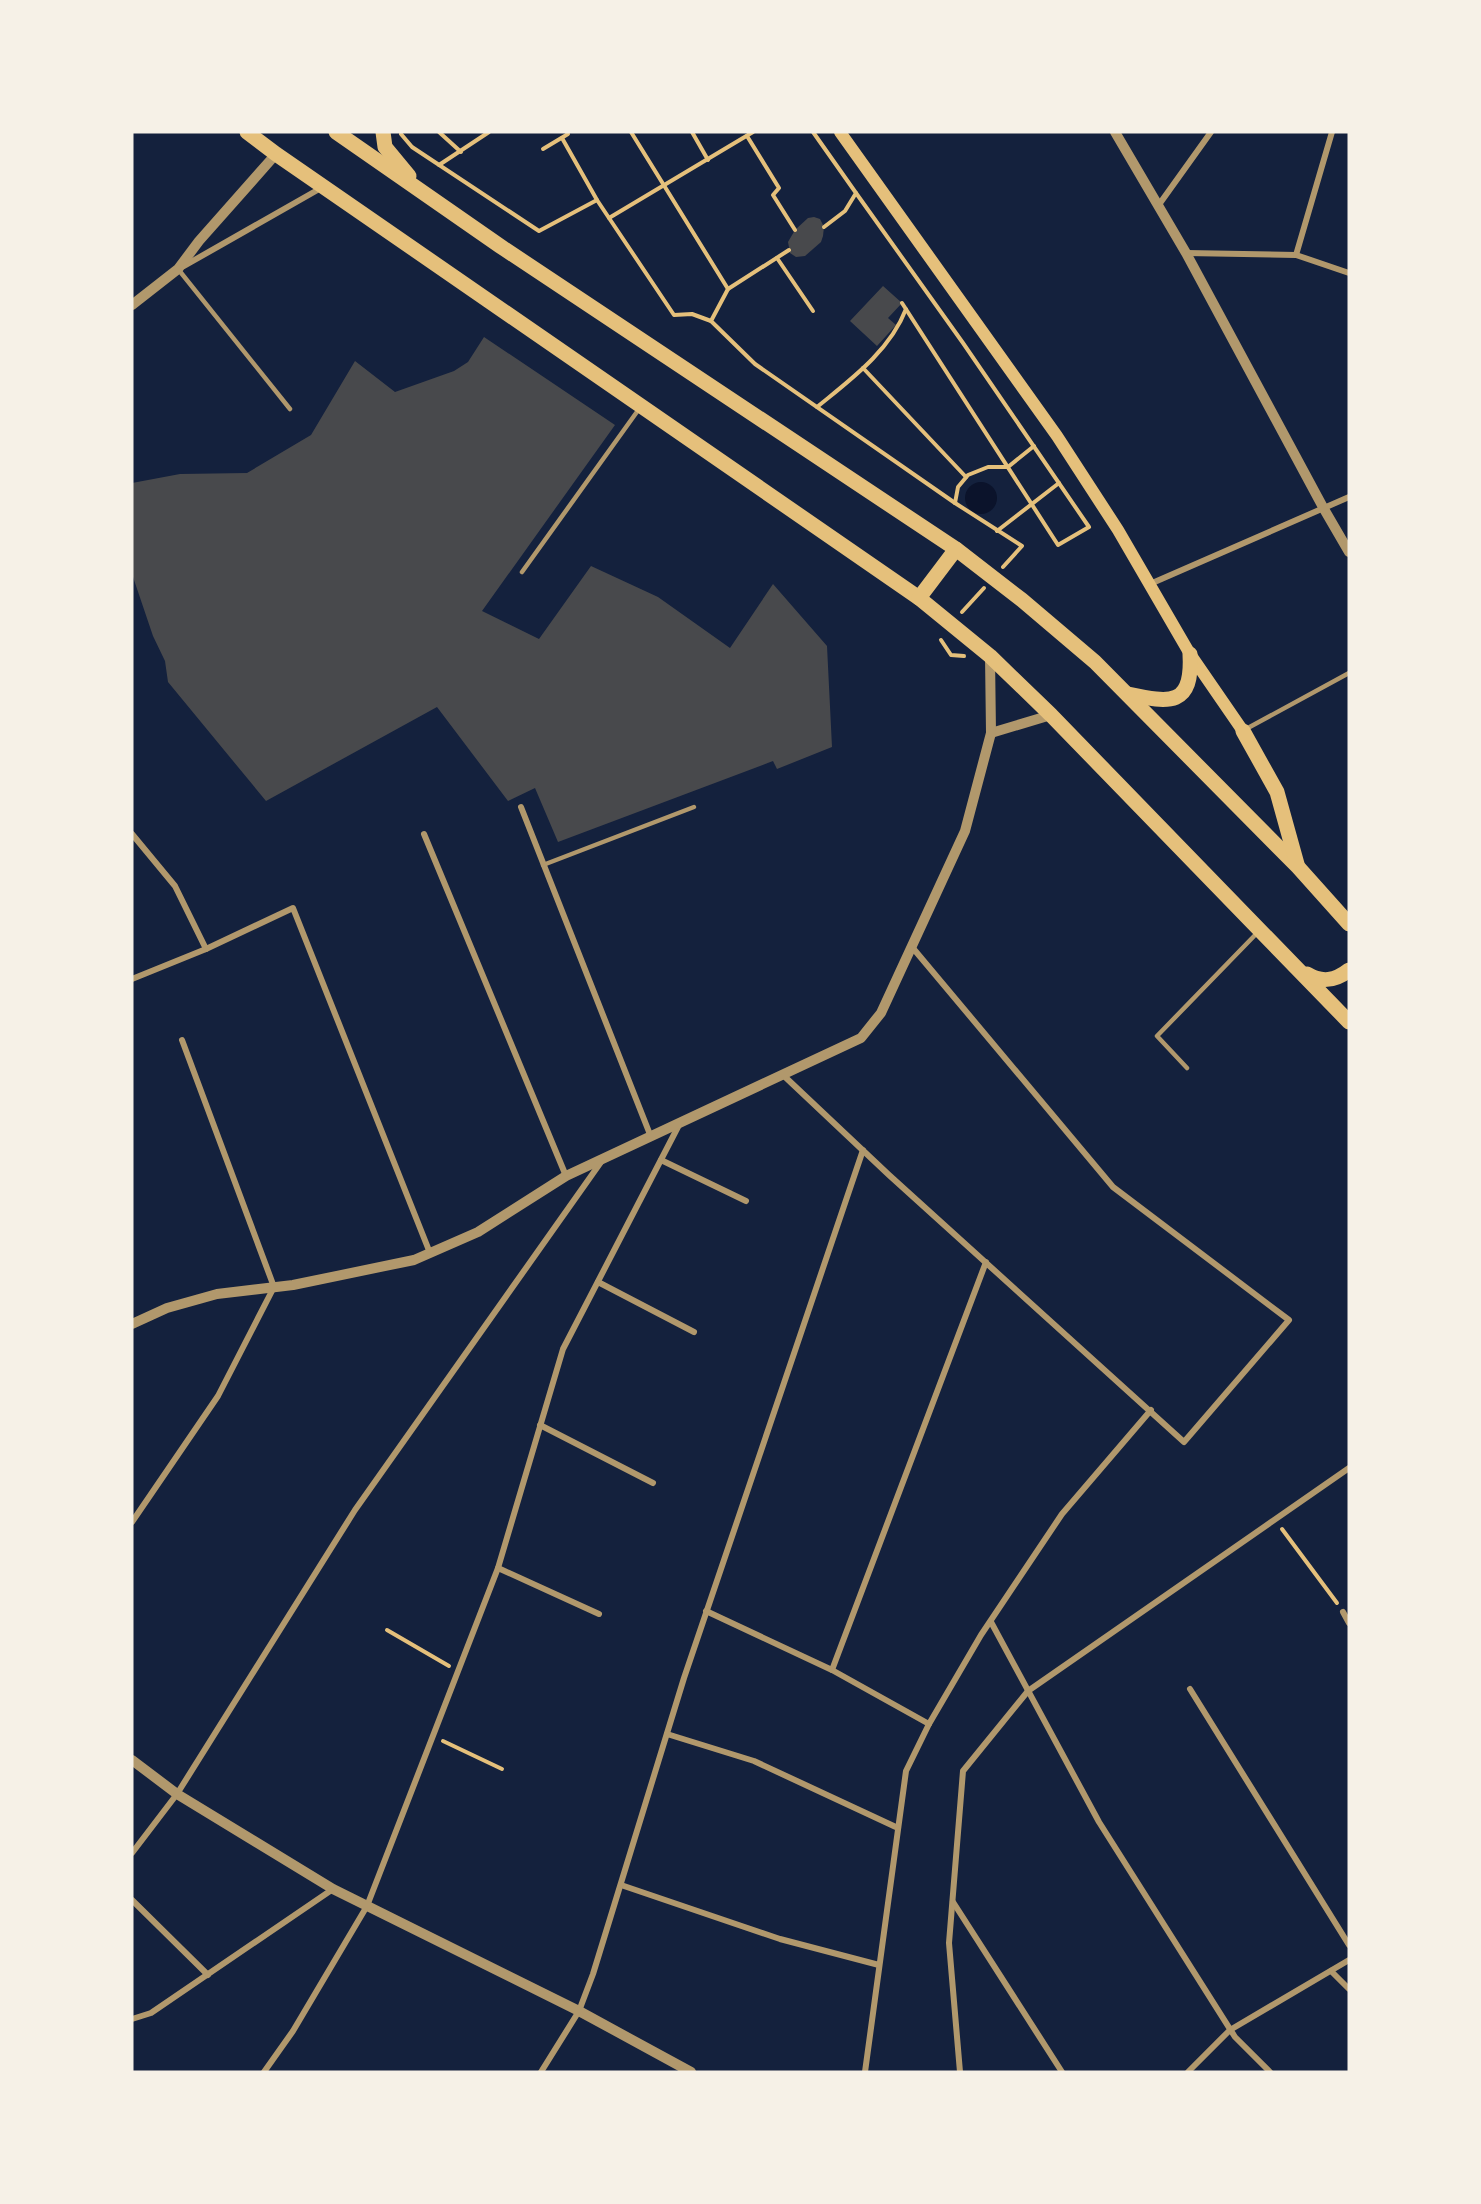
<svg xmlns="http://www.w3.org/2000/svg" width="1481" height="2204" viewBox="0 0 1481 2204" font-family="Lato,sans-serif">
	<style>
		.water { fill: #0b132b }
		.building { fill: #48494c }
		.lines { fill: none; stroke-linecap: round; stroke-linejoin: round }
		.path { stroke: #e5c07b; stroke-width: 4 }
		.service { stroke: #b1986c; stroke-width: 4.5 }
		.minor { stroke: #b1986c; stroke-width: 6 }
		.tertiary { stroke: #b1986c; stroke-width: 10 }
		.secondary { stroke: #e5c07b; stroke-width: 12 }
		.primary { stroke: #e5c07b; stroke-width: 15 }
	</style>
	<rect width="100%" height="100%" fill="#14213d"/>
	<circle class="water" cx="981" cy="498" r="16"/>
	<g class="building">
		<polygon points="814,217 820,219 824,227 823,236 821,242 805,256 796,257 790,253 788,242 795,230 808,218"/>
		<polygon points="883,286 902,303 888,318 896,325 877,346 850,321"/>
		<polygon points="484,337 615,425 482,611 539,639 591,566 658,597 730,648 773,584 827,646 832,747 777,769 773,761 558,842 535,788 508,801 437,707 266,801 168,682 165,661 153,636 132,574 132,483 180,474 247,473 311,435 355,361 395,392 454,371 468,362"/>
	</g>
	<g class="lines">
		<g class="path">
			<polyline points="439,132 461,152"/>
			<polyline points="631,132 728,289"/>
			<polyline points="692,132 708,160"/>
			<polyline points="813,132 856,193 845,211 824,227"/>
			<polyline points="401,134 412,147 539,231 597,200 609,218"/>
			<polyline points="747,136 779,188 773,195 795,230"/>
			<polyline points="562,138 597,200"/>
			<polyline points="543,149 568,134 567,132"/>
			<polyline points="439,165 489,132"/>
			<polyline points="856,193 963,343 1089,527 1058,545 902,303"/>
			<polyline points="789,250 728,289 711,321 755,364 955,503 1022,546 1003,567"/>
			<polyline points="777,258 813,311"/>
			<polyline points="711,321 692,314 674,315 609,218 753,132"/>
			<polyline points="863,368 966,477"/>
			<path d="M817 407C850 380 890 351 906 309"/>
			<polyline points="955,503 958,487 968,475 988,467 1008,467 1034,446"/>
			<polyline points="997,531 1059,483"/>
			<polyline points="962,612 984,588"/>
			<polyline points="941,640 951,655 964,656"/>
			<polyline points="1282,1529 1337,1603"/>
			<polyline points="387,1630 449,1666"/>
			<polyline points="443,1741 502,1769"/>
		</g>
		<g class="service">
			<polyline points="178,269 290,409"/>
			<polyline points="522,572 639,409"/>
			<polyline points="1246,729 1349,673"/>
			<polyline points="543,865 694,807"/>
			<polyline points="1187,1068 1157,1036 1258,932"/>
		</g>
		<g class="minor">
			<polyline points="1158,206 1211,132"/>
			<polyline points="1186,253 1296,255 1349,273"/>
			<polyline points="1296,255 1332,132"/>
			<polyline points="184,266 321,188"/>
			<polyline points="1150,584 1349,497"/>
			<polyline points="521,807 651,1137"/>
			<polyline points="132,834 175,886 206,949"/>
			<polyline points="424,834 566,1176"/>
			<polyline points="132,979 206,949 293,908 430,1253"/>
			<polyline points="783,1075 889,1175 1184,1442 1289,1320 1113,1187 912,947"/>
			<polyline points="661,1160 746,1201"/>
			<polyline points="598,1282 694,1332"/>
			<polyline points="540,1425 653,1483"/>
			<polyline points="132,1522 218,1396 274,1287 182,1040"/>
			<polyline points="498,1568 599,1614"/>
			<polyline points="706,1611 832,1670 929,1724"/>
			<polyline points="1343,1612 1349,1623"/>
			<polyline points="991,1622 1099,1822 1235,2037 1270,2072"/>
			<polyline points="832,1670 986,1262"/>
			<polyline points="1190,1689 1349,1945"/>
			<polyline points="667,1734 754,1761 898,1828"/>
			<polyline points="132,1853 177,1794 355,1510 601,1162"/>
			<polyline points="621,1885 780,1939 879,1965"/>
			<polyline points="132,1900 208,1975"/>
			<polyline points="953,1902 1062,2072"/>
			<polyline points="1331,1971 1349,1989"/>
			<polyline points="132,2019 151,2013 333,1889"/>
			<polyline points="264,2072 293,2031 367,1906 498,1568 563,1349 680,1123"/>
			<polyline points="541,2072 579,2011 593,1974 684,1678 863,1150"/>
			<polyline points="865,2072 906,1771 929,1724 981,1635 1062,1514 1151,1410"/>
			<polyline points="960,2072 949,1943 963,1771 1028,1691 1349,1468"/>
			<polyline points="1188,2072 1230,2030 1349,1960"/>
		</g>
		<g class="tertiary">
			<polyline points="1115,132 1186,253 1324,509 1349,552"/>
			<polyline points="132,305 178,269 199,241 276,154"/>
			<polyline points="991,733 1051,715"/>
			<polyline points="132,1324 167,1308 217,1294 293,1285 414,1260 478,1232 566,1176 861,1038 881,1013 965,831 991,733 990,656"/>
			<polyline points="132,1760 177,1794 333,1889 579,2011 691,2072"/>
		</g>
		<polyline class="secondary" points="840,132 1057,436 1118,530 1190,654 1243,731"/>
		<g class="primary">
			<polyline points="247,132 276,154 919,598 990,656 1051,715 1349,1022"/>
			<polyline points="336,132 500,246 956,549 1022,600 1095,662 1298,867 1349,924"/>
			<polyline points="383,132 385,147 409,176"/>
			<polyline points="919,598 956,549"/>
			<path d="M1128 694C1170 703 1193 707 1190 654"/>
			<polyline points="1243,731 1277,792 1297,864"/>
			<path d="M1307 974C1322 983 1335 981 1349 970"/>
		</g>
	</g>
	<rect width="1481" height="2204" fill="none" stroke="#f6f1e7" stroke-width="267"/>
</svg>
